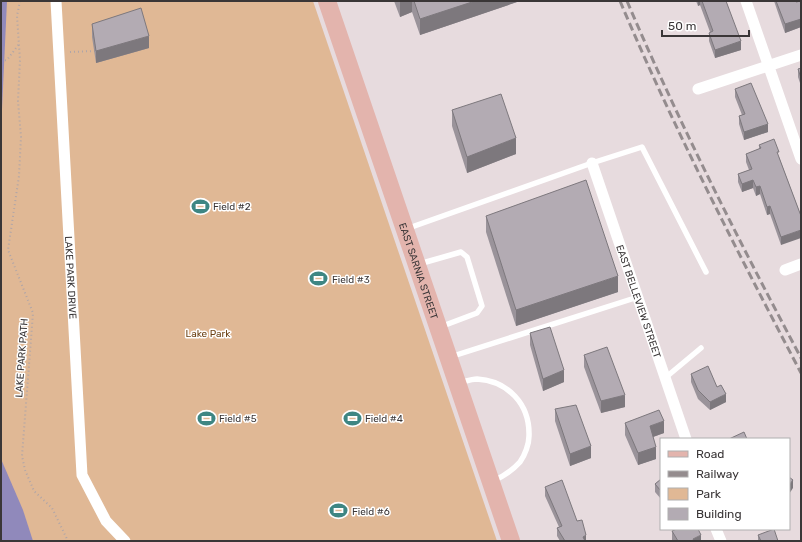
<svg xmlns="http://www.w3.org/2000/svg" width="802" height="542" viewBox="0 0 802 542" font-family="Rubik,sans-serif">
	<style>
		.green { fill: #e0b895 }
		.water { fill: #9089bb }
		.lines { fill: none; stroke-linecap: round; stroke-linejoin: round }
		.path { stroke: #afa5a8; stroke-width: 2; stroke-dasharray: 1 3; stroke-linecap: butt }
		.lane { stroke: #fff; stroke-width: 5.5 }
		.street { stroke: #fff; stroke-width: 11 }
		.primary { stroke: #e3b4ad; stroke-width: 18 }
		.rail { stroke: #948c8e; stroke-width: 3; stroke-dasharray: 8 4; stroke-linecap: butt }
		.wall { fill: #9a939a }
		.shaded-wall { fill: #7d787d }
		.building { fill: #b3abb3; stroke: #7d787d }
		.labels { text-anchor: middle; stroke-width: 3; stroke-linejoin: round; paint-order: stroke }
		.poi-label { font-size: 10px; fill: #3a3637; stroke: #fff; text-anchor: start }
		.street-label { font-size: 10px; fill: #3a3637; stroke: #fff }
		.park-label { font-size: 10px; fill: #6d4215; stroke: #fff }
	</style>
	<rect width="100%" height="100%" fill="#e7dbde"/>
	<polygon class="green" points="1,1 313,1 497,541 1,541"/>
	<g class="water">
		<polygon points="1,1 7,1 1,131"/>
		<polygon points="1,459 23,510 33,541 1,541"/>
	</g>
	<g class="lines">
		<g class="path">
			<polyline points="20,1 17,16 20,60 18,101 21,137 19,176 8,250 33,313 22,456 25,470 34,491 52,508 68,541"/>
			<polyline points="70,52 95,51"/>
			<polyline points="1,61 7,60 19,44"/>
		</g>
		<g class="lane">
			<polyline points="406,229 592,163 642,147 706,272"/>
			<polyline points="419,264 461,252 467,257 482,306 477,313 440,327"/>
			<polyline points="450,357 638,297"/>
			<polyline points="665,378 701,348"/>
			<path d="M459 383C464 382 471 379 477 379 508 381 530 404 529 436 529 444 525 455 520 462 512 471 504 476 493 481"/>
		</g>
		<g class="street">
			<path id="s1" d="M56 1 82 475 106 521 125 541"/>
			<polyline points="746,1 801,159"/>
			<polyline points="698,89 801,55"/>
			<path id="s2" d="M592 163 686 439"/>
			<polyline points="785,270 801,264"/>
			<polyline points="716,529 721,541"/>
		</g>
		<path class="primary" id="s3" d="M327 1 511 541"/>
		<g class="rail">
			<path d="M620 1C674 129 737 251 801 373"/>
			<path d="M627 1C679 123 739 241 801 358"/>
		</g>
	</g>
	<g class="wall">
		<polygon points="394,1 520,1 420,35 412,12 400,17"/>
		<polygon points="696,1 726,1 741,50 715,58 709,41 709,33 710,32 700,5 698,6"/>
		<polygon points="774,1 795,1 796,2 801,1 801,27 785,33"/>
		<polygon points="92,24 149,48 96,63 92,37"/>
		<polygon points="801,68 801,86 798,77 798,69"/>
		<polygon points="735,89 768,132 744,140 739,124 739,116 742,115 735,97"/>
		<polygon points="452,110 516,154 467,173 452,126"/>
		<polygon points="759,145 779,157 801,216 781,245 770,214 767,215 760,194 756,196 753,188 742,192 738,182 738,174 749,170 746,162 746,154 759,149"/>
		<polygon points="486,216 618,292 516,326 486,232"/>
		<polygon points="530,333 564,382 543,391 530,345"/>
		<polygon points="584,355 625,407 601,413 584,367"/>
		<polygon points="691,374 717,387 726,402 710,410 698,399 691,382"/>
		<polygon points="555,409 591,458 570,466 555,421"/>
		<polygon points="625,423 664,433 653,437 656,459 638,465 625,435"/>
		<polygon points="661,479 661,499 655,492 655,484"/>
		<polygon points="545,487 577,521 586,541 560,541 557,536 557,528 559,527 545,496"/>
		<polygon points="672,531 701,541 673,541 672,540"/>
		<polygon points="758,535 778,541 758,541"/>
	</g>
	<g class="shaded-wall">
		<polygon points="402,1 412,1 412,12 400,17 400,2"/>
		<polygon points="475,1 520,1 420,35 420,19"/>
		<polygon points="698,1 700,1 700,5 698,6"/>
		<polygon points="801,19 801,27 785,33 785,24"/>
		<polygon points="149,36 149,48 96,63 96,51"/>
		<polygon points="741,41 741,50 715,58 715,50"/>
		<polygon points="768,124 768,132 744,140 744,132"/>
		<polygon points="516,138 516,154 467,173 467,157"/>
		<polygon points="753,180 753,188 742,192 742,184"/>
		<polygon points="760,186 760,194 756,196 756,187"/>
		<polygon points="770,206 770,214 767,215 767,207"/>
		<polygon points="801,230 801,238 781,245 781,237"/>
		<polygon points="618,276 618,292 516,326 516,310"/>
		<polygon points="564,370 564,382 543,391 543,379"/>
		<polygon points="726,394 726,402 710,410 710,402"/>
		<polygon points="625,395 625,407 601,413 601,401"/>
		<polygon points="664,421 664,433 650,438 650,426"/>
		<polygon points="591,446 591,458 570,466 570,454"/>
		<polygon points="656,447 656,459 638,465 638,453"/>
		<polygon points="793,480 793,488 789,494 789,485"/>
		<polygon points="586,535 586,541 583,541 583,537"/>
		<polygon points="701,535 701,541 693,541 693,539"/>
	</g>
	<g class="building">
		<polygon points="414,1 475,1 420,19"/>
		<polygon points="702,1 726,1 741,41 715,50 709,33 713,31"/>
		<polygon points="776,1 795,1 796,2 801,1 801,19 785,24"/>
		<polygon points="141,8 149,36 96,51 92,24"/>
		<polygon points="801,68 801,78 798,69"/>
		<polygon points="751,83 768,124 744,132 739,116 745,114 735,89"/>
		<polygon points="501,94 516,138 467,157 452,110"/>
		<polygon points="774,139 779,152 777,152 801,216 801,230 781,237 770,206 767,207 760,186 756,187 753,180 742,184 738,174 752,169 746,154 761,148 759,145"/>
		<polygon points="586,180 618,276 516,310 486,216"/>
		<polygon points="550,327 564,370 543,379 530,333"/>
		<polygon points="607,347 625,395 601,401 584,355"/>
		<polygon points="708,366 717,387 721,385 726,394 710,402 698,390 691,374"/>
		<polygon points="576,405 591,446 570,454 555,409"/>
		<polygon points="659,410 664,421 650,426 656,447 638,453 625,423"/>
		<polygon points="744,432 747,439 729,439"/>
		<polygon points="789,477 793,480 789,485"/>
		<polygon points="661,479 661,491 655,484"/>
		<polygon points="562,480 577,521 582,520 586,535 583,537 585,541 565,541 557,528 562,526 545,487"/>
		<polygon points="677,529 698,529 701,535 693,539 694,541 678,541 672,531"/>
		<polygon points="774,529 778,541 761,541 758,535"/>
	</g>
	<defs>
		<symbol id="stadium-bare" viewBox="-9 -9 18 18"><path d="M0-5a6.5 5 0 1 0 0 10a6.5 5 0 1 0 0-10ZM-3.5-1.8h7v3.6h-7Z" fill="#3e8683" stroke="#fff" stroke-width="2.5" paint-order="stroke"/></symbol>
	</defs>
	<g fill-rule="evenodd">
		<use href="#stadium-bare" x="188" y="194" width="25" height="25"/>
		<use href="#stadium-bare" x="306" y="266" width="25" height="25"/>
		<use href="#stadium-bare" x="194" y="406" width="25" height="25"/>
		<use href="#stadium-bare" x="340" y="406" width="25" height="25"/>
		<use href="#stadium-bare" x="326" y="498" width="25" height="25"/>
	</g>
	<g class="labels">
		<g class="poi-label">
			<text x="213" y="210">Field #2</text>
			<text x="332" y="283">Field #3</text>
			<text x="219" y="422">Field #5</text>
			<text x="365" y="422">Field #4</text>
			<text x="352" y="515">Field #6</text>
		</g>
		<g class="street-label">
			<text dy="4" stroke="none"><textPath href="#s3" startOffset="285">EAST SARNIA STREET</textPath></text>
			<text dy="4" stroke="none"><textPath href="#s1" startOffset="277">LAKE PARK DRIVE</textPath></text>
			<text dy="4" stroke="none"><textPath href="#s2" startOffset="146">EAST BELLEVIEW STREET</textPath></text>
			<text transform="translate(21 358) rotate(-86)" y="4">LAKE PARK PATH</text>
		</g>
		<g class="park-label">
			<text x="208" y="337">Lake Park</text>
		</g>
	</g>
	<rect width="802" height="542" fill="none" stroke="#3a3637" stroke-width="4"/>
	<rect x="660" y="438" width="130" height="92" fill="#ffffff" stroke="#b0afaf"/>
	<rect x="668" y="451" width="20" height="6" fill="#e3b4ad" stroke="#b0afaf"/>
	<text x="696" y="458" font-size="12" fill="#3a3637">Road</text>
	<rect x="668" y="471" width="20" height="6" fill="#948c8e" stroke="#b0afaf"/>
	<text x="696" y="478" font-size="12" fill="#3a3637">Railway</text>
	<rect x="668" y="488" width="20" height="12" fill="#e0b895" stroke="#b0afaf"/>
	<text x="696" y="498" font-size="12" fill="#3a3637">Park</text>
	<rect x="668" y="508" width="20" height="12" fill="#b3abb3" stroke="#b0afaf"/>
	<text x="696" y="518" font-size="12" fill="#3a3637">Building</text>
	<path d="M662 30v6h87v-6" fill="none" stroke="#3a3637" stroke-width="2"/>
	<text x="668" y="30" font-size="12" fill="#3a3637" stroke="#ffffff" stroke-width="3" paint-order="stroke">50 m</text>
</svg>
